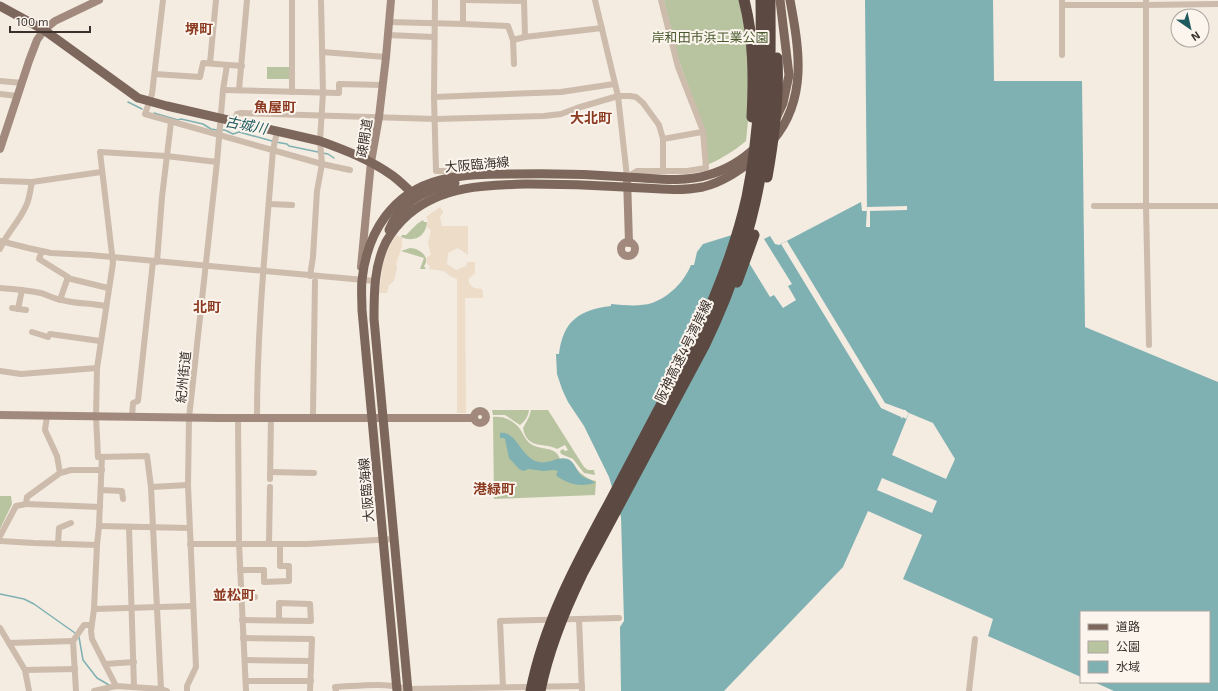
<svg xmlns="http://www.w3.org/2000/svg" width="1218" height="691" viewBox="0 0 1218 691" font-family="'Exo 2','Noto Sans JP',sans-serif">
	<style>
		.green { fill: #b8c4a0 }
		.plaza { fill: #ecdcc8 }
		.water { fill: #7fb0b2; fill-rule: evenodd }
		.pier { fill: #f4ebe1 }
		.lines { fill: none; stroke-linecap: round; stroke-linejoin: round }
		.stream { stroke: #7fb0b2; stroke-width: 1.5 }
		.street { stroke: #cdbbac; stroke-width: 6 }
		.secondary { stroke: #a18a7d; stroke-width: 8 }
		.primary { stroke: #7d675c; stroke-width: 9 }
		.highway { stroke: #5c4a42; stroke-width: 11 }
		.highway-bridge { stroke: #5c4a42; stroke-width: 11 }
		.labels { text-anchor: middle; stroke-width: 4; stroke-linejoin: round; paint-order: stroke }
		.park-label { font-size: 13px; fill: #4a5a2e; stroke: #fbf5ee }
		.street-label { font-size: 13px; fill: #3b302b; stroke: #fbf5ee }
		.neighbourhood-label { font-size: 14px; font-weight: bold; fill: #8c3b22; stroke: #fbf5ee }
		.water-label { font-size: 14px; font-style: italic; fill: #1f5a5e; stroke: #fbf5ee }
	</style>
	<rect width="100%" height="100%" fill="#f4ebe1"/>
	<g class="green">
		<path d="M664 0H739L748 48 749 111 746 141C734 151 721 159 707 165L705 131 679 61Z"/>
		<polygon points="267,67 292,67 291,79 267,79"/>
		<path d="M423 220 424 222H427C426 236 415 243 401 237L402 235H406L417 224Z"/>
		<path d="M410 248C419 248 431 257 424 266L426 269H420L424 258 401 251Z"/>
		<path d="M492 410H529C528 417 525 421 520 425L505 415H493Z"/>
		<path d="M531 410H548L584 467 588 470H594L595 475 584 473 573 459 561 454 560 451 563 449 565 451 568 450 565 445 557 449C544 442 527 450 523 428L529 417Z"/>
		<path d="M493 417C504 416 513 420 520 429 524 435 525 440 531 444 541 451 555 445 560 459 575 458 572 466 582 474 585 477 591 480 596 481L595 495 494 499Z"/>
		<polygon points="0,496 11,496 12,504 0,529"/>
	</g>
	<g class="plaza">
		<polygon points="440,207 443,212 440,217 442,226 468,226 468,255 458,248 448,253 447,264 456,270 466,266 467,262 475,262 475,273 469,278 469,283 474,288 482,289 483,295 483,298 465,298 466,413 457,413 457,279 450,276 444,271 429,269 430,266 427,264 426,258 431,255 428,243 431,230 427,228 428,220 426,217"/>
		<polygon points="396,235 402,238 402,246 396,264 397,268 394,281 389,285 387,293 379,293 383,264 388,249"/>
	</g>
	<g class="water">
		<path d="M865 0H993L994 81H1082L1085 327 1218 382V691H1114L1094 682H1209V612H1081V677L988 636 993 619 903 579 922 535 868 511 843 567 724 691H621L620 627 624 621 621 517 609 477 584 426 568 402 562 389 557 374 556 354H559C563 321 579 310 611 306V304C624 305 639 307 652 303 669 297 684 282 691 265H694L697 252 703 244 732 235 770 297 774 295 783 308 796 300 788 286 792 284 764 239 770 236 775 244 779 245 861 202 862 211H867ZM909 413 933 423 955 459 946 479 892 455ZM882 478 937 501 932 513 877 490Z"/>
		<path d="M500 433C512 431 518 445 525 453 543 473 554 454 568 459 575 462 576 471 582 476 586 479 591 479 595 483 580 487 571 485 558 477L556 475 558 471 554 470 543 471 529 469 523 471 519 469 509 458 505 439 503 438H500Z"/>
	</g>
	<g class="pier">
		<polygon points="907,206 907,210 870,211 870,227 866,227 867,207"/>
		<polygon points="787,241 885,403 904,410 906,410 906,411 909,413 906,419 903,417 902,419 901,417 881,408 781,244"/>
	</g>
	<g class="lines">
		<g class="stream">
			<polyline points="128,102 142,109"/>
			<polyline points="154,113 178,120 181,119 203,124 211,129 217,130"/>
			<polyline points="221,130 225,130 233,134 239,132 272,141"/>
			<polyline points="276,142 287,144 289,146 318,152"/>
			<polyline points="322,153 328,154 334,158"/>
			<polyline points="0,594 24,599 34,604 75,633"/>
			<polyline points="79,637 83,660 97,678 109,685"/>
		</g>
		<g class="street">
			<polyline points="163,0 152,94 145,114 322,164 350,170"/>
			<polyline points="292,0 292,92"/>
			<polyline points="435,0 434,97 436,171 460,171 471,173"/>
			<polyline points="463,0 524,1"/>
			<polyline points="524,0 525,37"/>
			<polyline points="595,0 618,96 627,177 637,171 687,171 706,168 703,131 678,67 661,0"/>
			<polyline points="1146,0 1146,207 1149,345"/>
			<polyline points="1062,5 1146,5 1217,4"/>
			<polyline points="389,22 463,24 508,26 513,40 514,64"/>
			<polyline points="463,24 463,0"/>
			<polyline points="387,35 434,37"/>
			<polyline points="513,40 525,37 602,28"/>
			<polyline points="322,52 386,57"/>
			<polyline points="1062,55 1062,0"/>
			<polyline points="210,63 216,0"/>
			<polyline points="155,74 200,77 203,63 242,66"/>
			<polyline points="0,81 22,83"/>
			<polyline points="223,90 339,93 339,84 383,85"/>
			<polyline points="239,90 247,0"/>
			<polyline points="0,94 17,96"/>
			<polyline points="434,97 561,92 614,84"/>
			<polyline points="234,121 237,114 241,113 436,119 544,116 561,114 577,108 618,96 630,96 636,97 643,103 659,125 663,139 663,171"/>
			<polyline points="663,139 702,132"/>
			<polyline points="0,181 32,182 101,172"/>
			<polyline points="269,204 292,205"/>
			<polyline points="1094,206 1218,206"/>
			<polyline points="0,241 28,248 51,253 90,255 375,281"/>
			<path d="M0 249C6 234 19 222 26 206 30 198 30 190 32 182"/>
			<polyline points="42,251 39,259 68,277 60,300"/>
			<polyline points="157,262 162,197 171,122"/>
			<polyline points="310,276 313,257 317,191 322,164 320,141 323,93 321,0"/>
			<polyline points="67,278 108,288"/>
			<path d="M0 288C13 289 28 290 41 293 48 295 54 299 62 300 76 304 91 303 105 306"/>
			<polyline points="12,308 26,310"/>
			<polyline points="18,309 22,290"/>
			<polyline points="32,332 48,337"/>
			<polyline points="50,334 100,341"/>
			<polyline points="0,371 21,374 97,368"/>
			<polyline points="313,413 315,281"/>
			<polyline points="47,416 45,430 57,456 60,473"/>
			<polyline points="132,417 133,403 138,401 153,261"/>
			<polyline points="238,418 239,543 246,691"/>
			<path d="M257 418C257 328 266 239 273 150L277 132"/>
			<polyline points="271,472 314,473"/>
			<polyline points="270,479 271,418"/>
			<polyline points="151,487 188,485"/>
			<polyline points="101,490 122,491 123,499"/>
			<polyline points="100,507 26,504 27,497 60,473 71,470 102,470"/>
			<polyline points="99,526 189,528"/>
			<polyline points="129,527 134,687"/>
			<polyline points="0,536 16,506 26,504"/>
			<polyline points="0,541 34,543 97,545 99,526 102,457"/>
			<polyline points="269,543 270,487"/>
			<polyline points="58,544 59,528 71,523"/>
			<polyline points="190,544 307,544 394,539"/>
			<polyline points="240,570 264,570 264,582 289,581 289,566 280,566 280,544"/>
			<polyline points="241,597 255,597"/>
			<polyline points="94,609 97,545"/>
			<polyline points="579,619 582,691"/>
			<polyline points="242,620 311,621 310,604 279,603 279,620"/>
			<polyline points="0,628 25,670 29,691"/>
			<polyline points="243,638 312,639 310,691"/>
			<polyline points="73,641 84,625 91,625"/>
			<polyline points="9,643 73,641 76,691"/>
			<polyline points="245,660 311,661"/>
			<polyline points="105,664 134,662"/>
			<polyline points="25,670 75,669"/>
			<polyline points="246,681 311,681"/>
			<polyline points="116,686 92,639 91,631 94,609 193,606"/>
			<polyline points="503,687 500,621 619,618"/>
			<polyline points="161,689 151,487 147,456 98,457 96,417 97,368 113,263 100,152 166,156 217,162"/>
			<polyline points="94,691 116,686 161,689 167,691"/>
			<polyline points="187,691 187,686 196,667 188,485 189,418 217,162 223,90 227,65"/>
			<path d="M336 691 335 687C359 686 385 682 407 689L582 686"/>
			<polyline points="969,691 975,639"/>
		</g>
		<g class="secondary">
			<polyline points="0,149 29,61 37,40 44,30 55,21 99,0"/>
			<polyline points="627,177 629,243"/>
			<circle cx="628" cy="249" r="7"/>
			<polyline points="361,267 371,162 379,117 386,57 391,0"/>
			<circle cx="480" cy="417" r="6"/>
			<polyline points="0,415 220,418 474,418"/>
		</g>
		<g class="primary">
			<path d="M0 6 44 30 138 98 167 106 320 141C345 150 371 160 393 176 401 182 409 190 416 197"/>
			<polyline points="777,116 783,103 789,75 780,0"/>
			<path d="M773 140C808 99 799 48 790 0"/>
			<path d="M389 230C400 202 426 189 455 183"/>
			<path d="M397 691 362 310C362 300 361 289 362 280 367 232 393 192 440 180 464 174 488 174 512 174 551 173 589 174 627 177 654 178 681 183 708 175 726 170 744 159 757 146"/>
			<path d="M408 691 374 319C374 293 374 266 386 242 392 231 400 222 409 214 444 185 487 185 530 184 562 184 593 185 624 187 650 188 677 192 703 187 723 182 740 170 756 158"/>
		</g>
		<g class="highway">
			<path d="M744 0C754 39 754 77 752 117"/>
			<polyline points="737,282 754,235"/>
		</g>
		<g class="highway-bridge">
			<path d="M767 177C774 138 779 98 777 58"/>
			<path d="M531 691C544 624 577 563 609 504 638 449 667 394 696 339 717 294 736 247 747 197 760 132 762 66 761 0"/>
			<path d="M540 691C548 650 564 611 582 574L704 346C739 274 762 196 768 116 771 77 770 39 770 0"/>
		</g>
	</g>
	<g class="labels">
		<g class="park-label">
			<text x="710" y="42">岸和田市浜工業公園</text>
		</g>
		<g class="street-label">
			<text transform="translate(364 138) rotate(-81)" y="5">疎開道</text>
			<text transform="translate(477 164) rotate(-5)" y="5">大阪臨海線</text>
			<text transform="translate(683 351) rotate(-64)" y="5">阪神高速4号湾岸線</text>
			<text transform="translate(183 377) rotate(-84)" y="5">紀州街道</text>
			<text transform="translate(366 490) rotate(-95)" y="5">大阪臨海線</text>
		</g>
		<g class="neighbourhood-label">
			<text x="199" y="34">堺町</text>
			<text x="275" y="112">魚屋町</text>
			<text x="591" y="123">大北町</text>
			<text x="207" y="312">北町</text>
			<text x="494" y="494">港緑町</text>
			<text x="234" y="600">並松町</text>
		</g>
		<g class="water-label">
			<text transform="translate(246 125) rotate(11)" y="5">古城川</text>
		</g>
	</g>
	<rect x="1080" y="611" width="130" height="72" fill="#fbf5ee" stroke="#aea6a0"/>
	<rect x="1088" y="624" width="20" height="6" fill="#7d675c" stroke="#aea6a0"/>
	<text x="1116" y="631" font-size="12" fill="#3b302b">道路</text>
	<rect x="1088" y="641" width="20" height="12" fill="#b8c4a0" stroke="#aea6a0"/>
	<text x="1116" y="651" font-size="12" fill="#3b302b">公園</text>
	<rect x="1088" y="661" width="20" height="12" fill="#7fb0b2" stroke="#aea6a0"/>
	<text x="1116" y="671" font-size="12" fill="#3b302b">水域</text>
	<g transform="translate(1190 28) rotate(146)"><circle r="19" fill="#fbf5ee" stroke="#aea6a0"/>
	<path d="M0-3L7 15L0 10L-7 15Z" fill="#1f5a5e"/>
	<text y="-6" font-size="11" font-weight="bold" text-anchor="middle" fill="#3b302b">N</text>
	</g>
	<path d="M10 26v6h80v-6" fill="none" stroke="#3b302b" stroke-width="2"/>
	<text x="16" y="26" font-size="12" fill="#3b302b" stroke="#fbf5ee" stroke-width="3" paint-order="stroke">100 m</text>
</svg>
